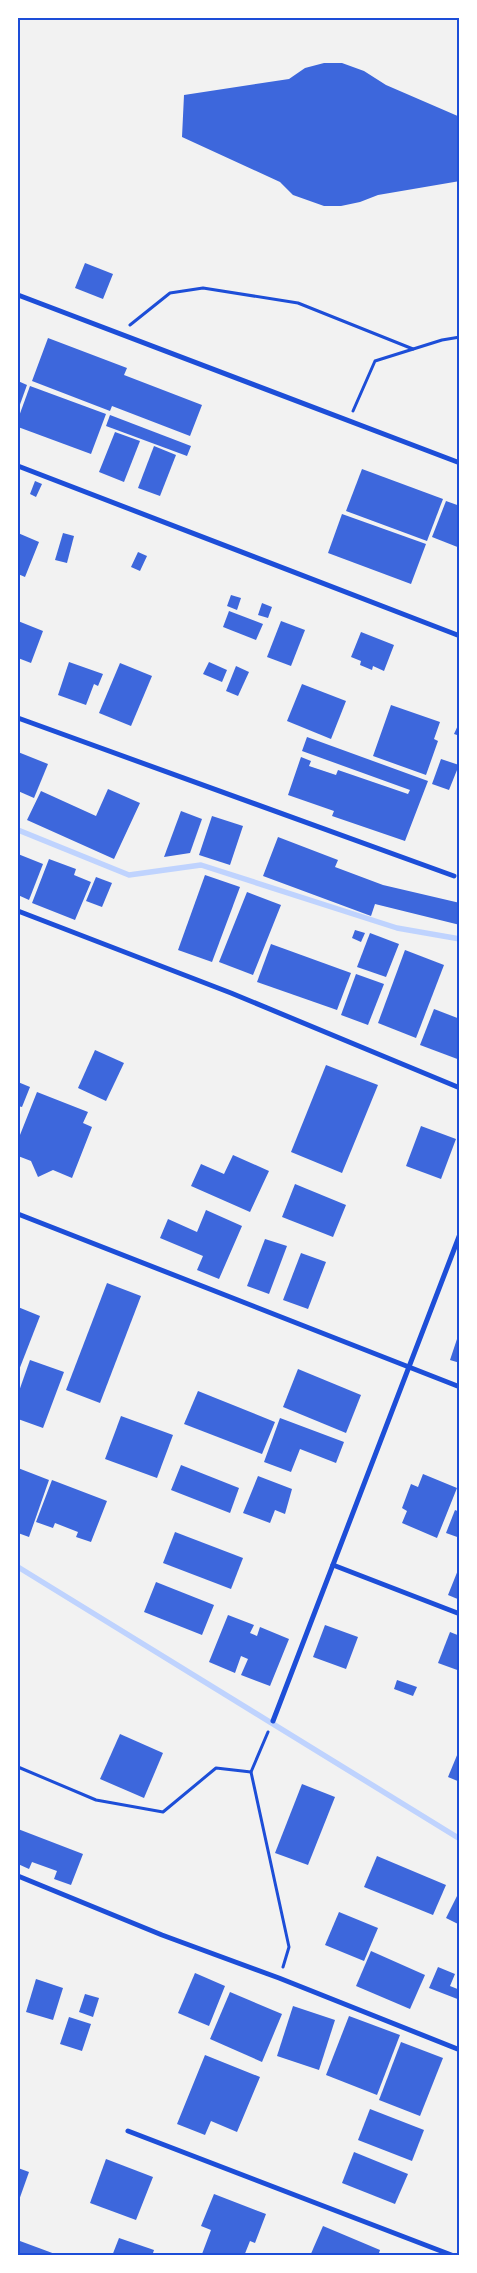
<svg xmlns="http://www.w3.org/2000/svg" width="477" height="2273" viewBox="0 0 477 2273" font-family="Georgia,serif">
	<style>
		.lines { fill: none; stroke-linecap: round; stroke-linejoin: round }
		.stream { stroke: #bfd3fe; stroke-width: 5.5 }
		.building { fill: #3d67dc }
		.path { stroke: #1d4ed8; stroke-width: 3 }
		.minor { stroke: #1d4ed8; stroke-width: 5 }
		.neatline { fill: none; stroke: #1d4ed8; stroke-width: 2 }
	</style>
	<rect width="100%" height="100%" fill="#f2f2f2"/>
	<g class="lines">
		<g class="stream">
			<polyline points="18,830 129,875 201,865 397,928 460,939"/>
			<polyline points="18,1567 460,1839"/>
		</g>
	</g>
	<g class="building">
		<polygon points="324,63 342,63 364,71 386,85 460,117 460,181 378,195 360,202 341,206 324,206 293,195 280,182 182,137 184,95 289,79 305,68"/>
		<polygon points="85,263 113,274 103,299 75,288"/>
		<polygon points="48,338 127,368 124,375 202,405 190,436 112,406 110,411 32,381"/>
		<polygon points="18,381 27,385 18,410"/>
		<polygon points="30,386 106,414 91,454 18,427 18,419"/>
		<polygon points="110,415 191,446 187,456 106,426"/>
		<polygon points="115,432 140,441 124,482 99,472"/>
		<polygon points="154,446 176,455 160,496 138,488"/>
		<polygon points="362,469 443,499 427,541 346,511"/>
		<polygon points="35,481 42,484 36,497 30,494"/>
		<polygon points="446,501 460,506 460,548 432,537"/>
		<polygon points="342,514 426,544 411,584 328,553"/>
		<polygon points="18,533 39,542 25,577 18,574"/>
		<polygon points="63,533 74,536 67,563 55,560"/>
		<polygon points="138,552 147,556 140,571 131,567"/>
		<polygon points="231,595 241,598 237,610 227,606"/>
		<polygon points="262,603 272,607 268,618 258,615"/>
		<polygon points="229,611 263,624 256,640 223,627"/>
		<polygon points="18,621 43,631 31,663 18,658"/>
		<polygon points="281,621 305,630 291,666 267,657"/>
		<polygon points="361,632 394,645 384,671 373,666 372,670 360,665 361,661 351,657"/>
		<polygon points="69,662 103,674 98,686 94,684 86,705 58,695"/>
		<polygon points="209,662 227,670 222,682 203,674"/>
		<polygon points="120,663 152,676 131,726 99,713"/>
		<polygon points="236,666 249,672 238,696 226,691"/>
		<polygon points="302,684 346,701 331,739 287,721"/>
		<polygon points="391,705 440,722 434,739 438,741 426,775 373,756"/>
		<polygon points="460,721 460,736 454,734"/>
		<polygon points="307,737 428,781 405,841 332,816 334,811 288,795 301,757 311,761 309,766 336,775 338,770 408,794 410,790 302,751"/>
		<polygon points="18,752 48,764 34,798 18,791"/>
		<polygon points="441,759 459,765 449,790 432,784"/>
		<polygon points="108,789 140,803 114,859 27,820 41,791 96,816"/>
		<polygon points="181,811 202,819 190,853 164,857"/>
		<polygon points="212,816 243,826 230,865 199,855"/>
		<polygon points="278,837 338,860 335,867 383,885 460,903 460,925 375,904 371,916 263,876"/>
		<polygon points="18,854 43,864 29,900 18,895"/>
		<polygon points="49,859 76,869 74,875 91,882 75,920 32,903"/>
		<polygon points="205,875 240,887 212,962 178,950"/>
		<polygon points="96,877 112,883 102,907 86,901"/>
		<polygon points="247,892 281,905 253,975 219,962"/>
		<polygon points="355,930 365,933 361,942 352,938"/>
		<polygon points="370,933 399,944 386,977 357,967"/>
		<polygon points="271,944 351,973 337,1010 257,982"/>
		<polygon points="405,950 444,965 416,1038 378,1023"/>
		<polygon points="356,974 384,984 368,1025 341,1015"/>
		<polygon points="434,1009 460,1019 460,1060 420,1045"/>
		<polygon points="95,1050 124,1063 106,1101 78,1088"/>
		<polygon points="326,1065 378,1085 342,1173 291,1152"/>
		<polygon points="18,1082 30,1087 22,1107 18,1106"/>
		<polygon points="37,1092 88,1112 83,1123 92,1127 72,1178 53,1170 38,1177 31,1161 18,1156 18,1140"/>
		<polygon points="421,1126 456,1139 441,1179 406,1166"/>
		<polygon points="233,1155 269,1171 250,1212 191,1186 201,1164 224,1174"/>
		<polygon points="295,1184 346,1205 333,1237 282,1217"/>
		<polygon points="206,1210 242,1226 219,1279 197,1270 203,1256 160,1238 168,1219 197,1232"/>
		<polygon points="265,1239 287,1246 269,1294 247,1286"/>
		<polygon points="301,1253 326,1262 308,1309 283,1300"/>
		<polygon points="107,1283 141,1296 100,1403 66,1390"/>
		<polygon points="18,1307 40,1316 19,1370 18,1370"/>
		<polygon points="459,1333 460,1333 460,1363 450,1360"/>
		<polygon points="30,1360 64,1372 43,1428 18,1419 18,1394"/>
		<polygon points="298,1369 361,1395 346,1433 283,1407"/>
		<polygon points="198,1391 275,1422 262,1454 184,1424"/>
		<polygon points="121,1416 173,1435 157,1478 105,1459"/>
		<polygon points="280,1418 344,1442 336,1463 300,1449 291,1472 264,1462"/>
		<polygon points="181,1465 239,1488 230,1513 171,1490"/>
		<polygon points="18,1468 49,1480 29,1537 18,1533"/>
		<polygon points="423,1474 457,1488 437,1538 402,1523 407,1511 402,1508 411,1484 418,1487"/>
		<polygon points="258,1476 292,1489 285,1514 275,1510 270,1523 243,1513"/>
		<polygon points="52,1480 107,1501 91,1542 76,1537 78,1532 55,1523 53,1528 36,1522"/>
		<polygon points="455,1510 460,1512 460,1538 446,1533"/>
		<polygon points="175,1532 243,1558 231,1589 163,1563"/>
		<polygon points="460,1565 460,1600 448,1595"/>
		<polygon points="156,1582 214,1605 202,1635 144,1612"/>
		<polygon points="228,1615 254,1625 250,1633 257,1636 260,1627 289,1639 270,1686 241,1675 248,1659 241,1656 235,1673 209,1662"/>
		<polygon points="325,1625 358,1637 346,1669 313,1657"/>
		<polygon points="450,1632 460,1636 460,1671 438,1663"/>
		<polygon points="397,1680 417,1687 413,1696 394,1689"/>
		<polygon points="120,1734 163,1753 144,1798 100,1779"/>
		<polygon points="460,1748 460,1782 448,1777"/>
		<polygon points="302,1784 335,1797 308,1865 275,1853"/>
		<polygon points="18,1829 83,1854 71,1885 54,1879 57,1871 32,1862 29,1869 18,1864"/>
		<polygon points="377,1856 446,1885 433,1915 364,1887"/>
		<polygon points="460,1890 460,1925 446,1918"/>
		<polygon points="339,1912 378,1928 364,1961 325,1945"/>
		<polygon points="371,1951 425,1975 410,2009 356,1986"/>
		<polygon points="438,1967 455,1974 450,1986 460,1990 460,2000 429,1988"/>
		<polygon points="195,1973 225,1986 209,2026 178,2013"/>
		<polygon points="36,1979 63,1988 53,2020 26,2012"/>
		<polygon points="230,1992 282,2014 262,2062 210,2039"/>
		<polygon points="85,1994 99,1998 93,2017 79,2012"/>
		<polygon points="293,2006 335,2020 319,2070 277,2056"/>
		<polygon points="349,2016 400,2035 377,2095 326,2075"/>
		<polygon points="69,2017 91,2024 82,2051 60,2044"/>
		<polygon points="401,2042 443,2058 420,2116 379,2100"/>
		<polygon points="205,2055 260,2077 237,2132 211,2121 205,2135 177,2124"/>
		<polygon points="370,2109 424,2130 412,2161 358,2140"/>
		<polygon points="354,2152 408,2174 395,2204 342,2183"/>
		<polygon points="106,2159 153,2177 136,2220 90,2203"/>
		<polygon points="18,2168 29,2172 18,2203"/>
		<polygon points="214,2194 266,2214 255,2243 250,2241 244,2256 202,2254 211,2230 201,2226"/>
		<polygon points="323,2226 380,2250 378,2256 310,2256"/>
		<polygon points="119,2238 154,2250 152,2256 112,2256"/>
		<polygon points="20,2241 55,2254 54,2256 18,2256"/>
	</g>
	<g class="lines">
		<g class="path">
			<polyline points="130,325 170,293 203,288 298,303 413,349"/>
			<polyline points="353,411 375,361 442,340 460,337"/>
			<polyline points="18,1767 96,1800 163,1812 216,1768 251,1772 268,1732"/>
			<polyline points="251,1772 289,1947 283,1967"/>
		</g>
		<g class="minor">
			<polyline points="18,295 460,463"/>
			<polyline points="18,466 460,636"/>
			<polyline points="18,718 454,876"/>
			<polyline points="18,911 231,993 460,1088"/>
			<polyline points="18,1214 460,1387"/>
			<polyline points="333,1565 460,1614"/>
			<polyline points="273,1721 460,1234"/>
			<polyline points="18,1876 162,1935 279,1978 460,2050"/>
			<polyline points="128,2131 454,2256"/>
		</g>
	</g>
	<rect width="477" height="2273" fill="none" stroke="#ffffff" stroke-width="38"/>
	<rect x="19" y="19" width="439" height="2235" class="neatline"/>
</svg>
